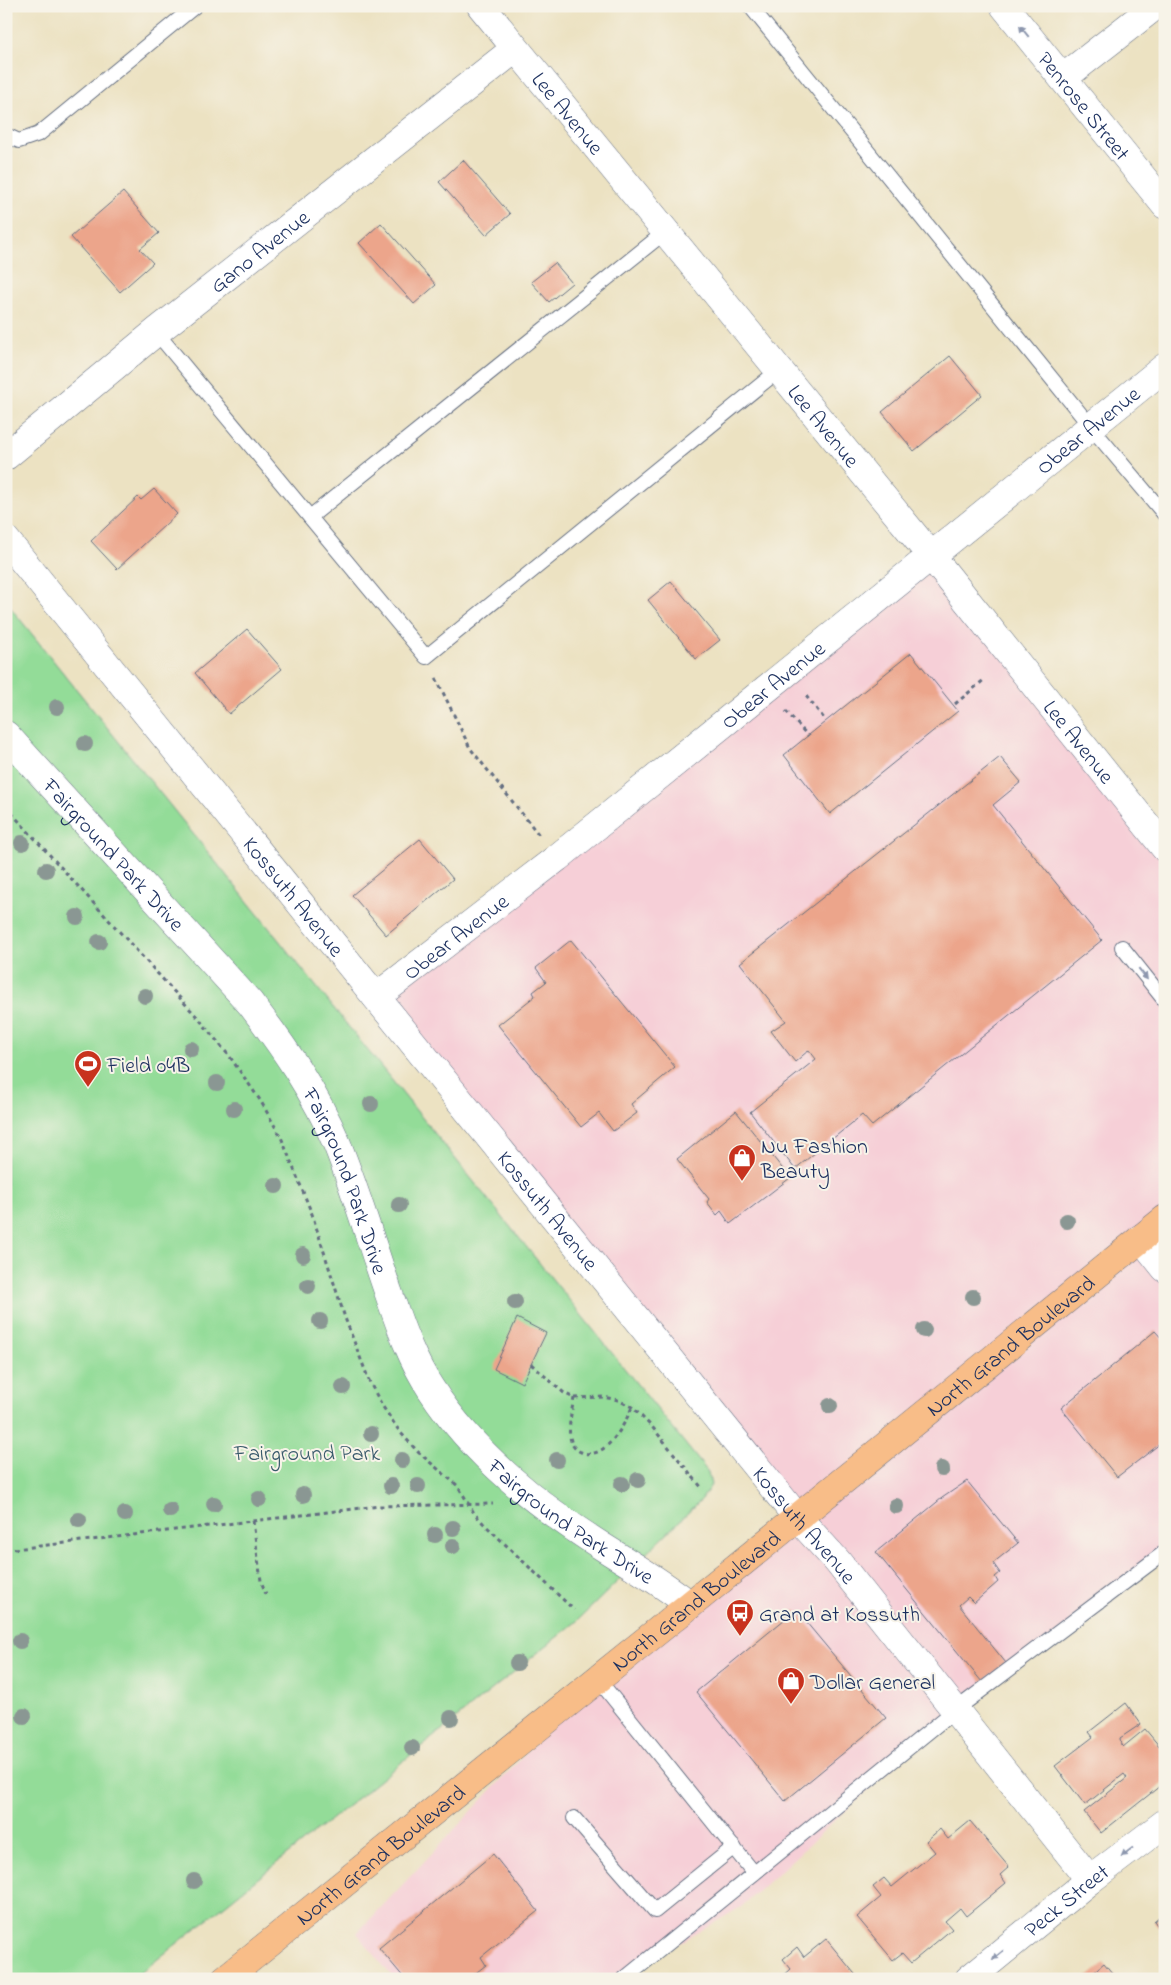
<svg xmlns="http://www.w3.org/2000/svg" width="1171" height="1985" viewBox="0 0 1171 1985" font-family="'Indie Flower',sans-serif">
	<style>
		.built { fill: #f6cfd7 }
		.green { fill: #93dc98; stroke: #57867b }
		.building { fill: #eca58b }
		.lines { fill: none; stroke-linecap: round; stroke-linejoin: round }
		.service-casing { stroke: #646e81; stroke-width: 16 }
		.minor-casing { stroke: #646e81; stroke-width: 29 }
		.tertiary-casing { stroke: #646e81; stroke-width: 29 }
		.primary-casing { stroke: #646e81; stroke-width: 29 }
		.path { stroke: #646e81; stroke-width: 3; stroke-dasharray: 4 4; stroke-linecap: butt }
		.service { stroke: #fff; stroke-width: 14 }
		.minor { stroke: #fff; stroke-width: 28 }
		.tertiary { stroke: #fff; stroke-width: 28 }
		.primary { stroke: #f8bd88; stroke-width: 28 }
		.tree { fill: #8a9793 }
		.oneway { fill: #8d97ae }
		.labels { text-anchor: middle; stroke-width: 4; stroke-linejoin: round; paint-order: stroke }
		.street-label { font-size: 22px; fill: #1b2f5e; stroke: #f7f3e8 }
		.poi-label { font-size: 22px; fill: #1b2f5e; stroke: #f7f3e8; text-anchor: start }
		.park-label { font-size: 22px; fill: #395a6c; stroke: #f7f3e8 }
	</style>
	<rect width="100%" height="100%" fill="#f7f3e8"/>
	<filter id="ink" filterUnits="userSpaceOnUse"><feTurbulence type="fractalNoise" baseFrequency=".02" numOctaves="2"/><feDisplacementMap in="SourceGraphic" scale="10" xChannelSelector="R" yChannelSelector="G"/><feConvolveMatrix kernelMatrix="1 2 1 2 8 2 1 2 1" color-interpolation-filters="sRGB"/></filter>
	<filter id="wash" filterUnits="userSpaceOnUse"><feTurbulence type="fractalNoise" baseFrequency=".0096" numOctaves="4" result="noise"/><feDisplacementMap in="SourceGraphic" scale="20" xChannelSelector="R" yChannelSelector="G"/><feGaussianBlur stdDeviation="1.12" result="paint"/><feColorMatrix in="noise" values="0 0 0 0 0 0 0 0 0 0 0 0 0 0 0 0 0 1.4 0 .05"/><feComposite in="paint" operator="in"/></filter>
	<g filter="url(#wash)">
		<rect width="100%" height="100%" fill="#ece2c2"/>
		<polygon class="built" points="932,557 1165,848 1165,1552 954,1711 741,1907 654,1958 628,1979 394,1979 357,1933 597,1678 797,1517 376,997"/>
		<polygon class="green" points="6,602 708,1472 711,1485 702,1499 577,1621 133,1979 6,1979"/>
		<g id="blocks">
			<g class="building">
				<polygon points="463,160 510,214 486,235 439,182"/>
				<polygon points="123,192 159,233 140,249 153,263 120,292 71,237"/>
				<polygon points="381,223 436,285 414,304 359,243"/>
				<polygon points="555,263 572,283 549,302 531,282"/>
				<polygon points="950,356 982,395 914,451 882,412"/>
				<polygon points="154,489 177,514 117,569 91,541 138,497 141,500"/>
				<polygon points="671,581 720,640 696,659 648,600"/>
				<polygon points="247,629 282,669 229,714 195,673"/>
				<polygon points="911,653 958,711 830,814 784,755"/>
				<polygon points="1000,757 1021,782 993,805 1102,940 872,1126 862,1115 795,1169 750,1112 816,1059 809,1050 795,1062 771,1031 786,1021 740,963"/>
				<polygon points="420,839 453,879 386,935 352,895"/>
				<polygon points="571,940 675,1067 631,1104 637,1113 613,1131 599,1113 581,1127 498,1025 535,996 533,992 546,982 536,968"/>
				<polygon points="736,1111 790,1178 730,1224 721,1211 717,1215 707,1202 709,1199 677,1159"/>
				<polygon points="517,1318 546,1333 522,1383 494,1369"/>
				<polygon points="1155,1331 1165,1342 1165,1440 1117,1477 1061,1408"/>
				<polygon points="967,1481 1018,1543 993,1563 1000,1573 995,1577 998,1582 974,1603 968,1597 959,1605 1006,1663 982,1682 876,1552 942,1498"/>
				<polygon points="796,1610 886,1718 785,1801 696,1692"/>
				<polygon points="1126,1703 1141,1724 1120,1738 1121,1745 1123,1747 1145,1729 1165,1753 1165,1782 1101,1833 1084,1812 1127,1778 1124,1774 1085,1805 1055,1766 1093,1737 1089,1732"/>
				<polygon points="970,1821 1009,1867 1000,1875 1006,1883 966,1916 960,1908 945,1921 952,1929 911,1963 902,1953 893,1960 857,1917 881,1897 873,1887 884,1878 892,1887 935,1852 926,1841 940,1829 948,1839"/>
				<polygon points="493,1854 538,1911 481,1957 486,1965 468,1979 405,1979 379,1948"/>
				<polygon points="1165,1912 1165,1935 1154,1921"/>
				<polygon points="826,1939 859,1979 780,1979 791,1969 783,1959 797,1947 804,1957"/>
				<polygon points="1104,1963 1117,1979 1085,1979"/>
			</g>
		</g>
	</g>
	<g filter="url(#ink)">
		<use href="#blocks" fill-opacity="0" stroke="#646e81" stroke-width="1"/>
		<g class="lines">
			<defs>
				<g id="service">
					<polyline points="750,6 1091,427 1165,515"/>
					<polyline points="6,135 19,141 39,134 195,6"/>
					<polyline points="156,332 426,657 779,370"/>
					<polyline points="310,517 665,232"/>
					<polyline points="1122,947 1165,1001"/>
					<polyline points="597,1678 754,1873"/>
					<polyline points="574,1818 655,1911 734,1847"/>
					<polyline points="624,1979 954,1711 1165,1552"/>
				</g>
				<g id="minor">
					<path id="s1" d="M1004 6 1165 205"/>
					<polyline points="1063,78 1155,6"/>
					<path id="s2" d="M6 456 156 332 515 49"/>
					<path id="s3" d="M6 540 797 1517 837 1561 1090 1880"/>
					<path id="s4" d="M6 735 250 1003C284 1047 315 1092 337 1144 357 1194 372 1246 390 1297 401 1329 412 1360 431 1389 474 1455 537 1505 603 1547 633 1566 663 1583 690 1605"/>
					<path id="s5" d="M376 997 557 858 1165 367"/>
					<polyline points="1141,1238 1165,1268"/>
					<path id="s6" d="M969 1979 1090 1880 1165 1823"/>
				</g>
				<g id="tertiary">
					<path id="s7" d="M481 6 932 557 1165 848"/>
				</g>
				<g id="primary">
					<path id="s8" d="M225 1979 690 1605 1165 1219"/>
				</g>
			</defs>
			<use href="#service" class="service-casing"/>
			<use href="#minor" class="minor-casing"/>
			<use href="#tertiary" class="tertiary-casing"/>
			<use href="#primary" class="primary-casing"/>
			<g class="path">
				<polyline points="436,678 470,748 539,835"/>
				<polyline points="806,696 826,721"/>
				<polyline points="955,704 985,679"/>
				<polyline points="786,711 808,736"/>
				<polyline points="6,807 199,1019 230,1057 260,1100 281,1137 312,1214 345,1318 370,1383 383,1407 400,1432 418,1452 458,1486 474,1513 483,1523 574,1610"/>
				<polyline points="531,1364 564,1393 574,1398 603,1397 618,1400 632,1407 653,1428 702,1488"/>
				<path d="M574 1398C572 1411 567 1428 571 1441 572 1446 576 1450 581 1452 605 1462 625 1424 632 1407"/>
				<polyline points="253,1521 261,1581 266,1594"/>
				<polyline points="6,1550 379,1506 493,1504"/>
			</g>
			<use href="#service" class="service"/>
			<use href="#minor" class="minor"/>
			<use href="#tertiary" class="tertiary"/>
			<use href="#primary" class="primary"/>
		</g>
		<g class="tree">
			<circle cx="57" cy="707" r="8"/>
			<circle cx="85" cy="744" r="8"/>
			<circle cx="22" cy="843" r="8"/>
			<circle cx="46" cy="870" r="8"/>
			<circle cx="77" cy="917" r="8"/>
			<circle cx="99" cy="942" r="8"/>
			<circle cx="145" cy="996" r="8"/>
			<circle cx="191" cy="1049" r="8"/>
			<circle cx="217" cy="1083" r="8"/>
			<circle cx="371" cy="1104" r="8"/>
			<circle cx="234" cy="1109" r="8"/>
			<circle cx="276" cy="1186" r="8"/>
			<circle cx="399" cy="1205" r="8"/>
			<circle cx="1067" cy="1221" r="8"/>
			<circle cx="303" cy="1255" r="8"/>
			<circle cx="308" cy="1286" r="8"/>
			<circle cx="973" cy="1297" r="8"/>
			<circle cx="515" cy="1302" r="8"/>
			<circle cx="320" cy="1321" r="8"/>
			<circle cx="924" cy="1330" r="8"/>
			<circle cx="343" cy="1387" r="8"/>
			<circle cx="830" cy="1406" r="8"/>
			<circle cx="371" cy="1434" r="8"/>
			<circle cx="402" cy="1460" r="8"/>
			<circle cx="557" cy="1460" r="8"/>
			<circle cx="942" cy="1469" r="8"/>
			<circle cx="638" cy="1480" r="8"/>
			<circle cx="622" cy="1484" r="8"/>
			<circle cx="391" cy="1486" r="8"/>
			<circle cx="418" cy="1486" r="8"/>
			<circle cx="303" cy="1495" r="8"/>
			<circle cx="259" cy="1499" r="8"/>
			<circle cx="214" cy="1504" r="8"/>
			<circle cx="896" cy="1506" r="8"/>
			<circle cx="170" cy="1510" r="8"/>
			<circle cx="125" cy="1514" r="8"/>
			<circle cx="79" cy="1520" r="8"/>
			<circle cx="453" cy="1528" r="8"/>
			<circle cx="435" cy="1535" r="8"/>
			<circle cx="453" cy="1546" r="8"/>
			<circle cx="20" cy="1641" r="8"/>
			<circle cx="517" cy="1663" r="8"/>
			<circle cx="24" cy="1716" r="8"/>
			<circle cx="451" cy="1718" r="8"/>
			<circle cx="412" cy="1748" r="8"/>
			<circle cx="194" cy="1881" r="8"/>
		</g>
		<defs><path id="oneway-solid" d="M-6-.8H1V-3.2L6.5 0L1 3.2V.8H-6Z" transform="scale(1.25)"/></defs>
		<g class="oneway">
			<use href="#oneway-solid" transform="translate(1024 31) rotate(-129)"/>
			<use href="#oneway-solid" transform="translate(1143 974) rotate(52)"/>
			<use href="#oneway-solid" transform="translate(1127 1852) rotate(143)"/>
			<use href="#oneway-solid" transform="translate(998 1955) rotate(141)"/>
		</g>
	</g>
	<defs>
		<symbol id="stadium-pin" viewBox="-11 -11 22 30"><path d="M0 17L-7.5 6A9.5 9.5 0 1 1 7.5 6Z" fill="#c8321e" stroke="#f7f3e8"/><path d="M0-5a6.5 5 0 1 0 0 10a6.5 5 0 1 0 0-10ZM-3.5-1.8h7v3.6h-7Z" fill="#fff"/></symbol>
		<symbol id="shop-pin" viewBox="-11 -11 22 30"><path d="M0 17L-7.5 6A9.5 9.5 0 1 1 7.5 6Z" fill="#c8321e" stroke="#f7f3e8"/><path d="M-5-2.5h2.3a2.7 3.5 0 0 1 5.4 0H5L5.5 6h-11ZM-1.5-2.5h3a1.5 2.3 0 0 0-3 0Z" fill="#fff"/></symbol>
		<symbol id="bus-pin" viewBox="-11 -11 22 30"><path d="M0 17L-7.5 6A9.5 9.5 0 1 1 7.5 6Z" fill="#c8321e" stroke="#f7f3e8"/><path d="M-5-6H5V4H4V6H2V4H-2V6H-4V4H-5ZM-3.5-4V0h7V-4ZM-3.5 1.2v1.5H-2V1.2ZM2 1.2v1.5H3.5V1.2Z" fill="#fff"/></symbol>
	</defs>
	<g fill-rule="evenodd">
		<use href="#stadium-pin" x="72" y="1048" width="32" height="43"/>
		<use href="#shop-pin" x="726" y="1142" width="32" height="43"/>
		<use href="#bus-pin" x="724" y="1597" width="32" height="43"/>
		<use href="#shop-pin" x="775" y="1665" width="32" height="43"/>
	</g>
	<g class="labels">
		<g class="street-label">
			<text dy="8" stroke="none"><textPath href="#s1" startOffset="128">Penrose Street</textPath></text>
			<text dy="8" stroke="none"><textPath href="#s7" startOffset="138">Lee Avenue</textPath></text>
			<text dy="8" stroke="none"><textPath href="#s2" startOffset="326">Gano Avenue</textPath></text>
			<text dy="8" stroke="none"><textPath href="#s7" startOffset="542">Lee Avenue</textPath></text>
			<text dy="8" stroke="none"><textPath href="#s5" startOffset="910">Obear Avenue</textPath></text>
			<text dy="8" stroke="none"><textPath href="#s5" startOffset="505">Obear Avenue</textPath></text>
			<text dy="8" stroke="none"><textPath href="#s7" startOffset="948">Lee Avenue</textPath></text>
			<text dy="8" stroke="none"><textPath href="#s4" startOffset="161">Fairground Park Drive</textPath></text>
			<text dy="8" stroke="none"><textPath href="#s3" startOffset="458">Kossuth Avenue</textPath></text>
			<text dy="8" stroke="none"><textPath href="#s5" startOffset="100">Obear Avenue</textPath></text>
			<text dy="8" stroke="none"><textPath href="#s4" startOffset="566">Fairground Park Drive</textPath></text>
			<text dy="8" stroke="none"><textPath href="#s3" startOffset="862">Kossuth Avenue</textPath></text>
			<text dy="8" stroke="none"><textPath href="#s8" startOffset="1009">North Grand Boulevard</textPath></text>
			<text dy="8" stroke="none"><textPath href="#s4" startOffset="986">Fairground Park Drive</textPath></text>
			<text dy="8" stroke="none"><textPath href="#s3" startOffset="1268">Kossuth Avenue</textPath></text>
			<text dy="8" stroke="none"><textPath href="#s8" startOffset="604">North Grand Boulevard</textPath></text>
			<text dy="8" stroke="none"><textPath href="#s8" startOffset="199">North Grand Boulevard</textPath></text>
			<text dy="8" stroke="none"><textPath href="#s6" startOffset="125">Peck Street</textPath></text>
		</g>
		<g class="poi-label">
			<text x="107" y="1072">Field 04B</text>
			<text x="761" y="1153">Nu Fashion<tspan x="761" dy="25">Beauty</tspan></text>
			<text x="759" y="1621">Grand at Kossuth</text>
			<text x="810" y="1689">Dollar General</text>
		</g>
		<g class="park-label">
			<text x="307" y="1460">Fairground Park</text>
		</g>
	</g>
	<rect width="1171" height="1985" fill="none" stroke="#f7f3e8" stroke-width="25"/>
</svg>
